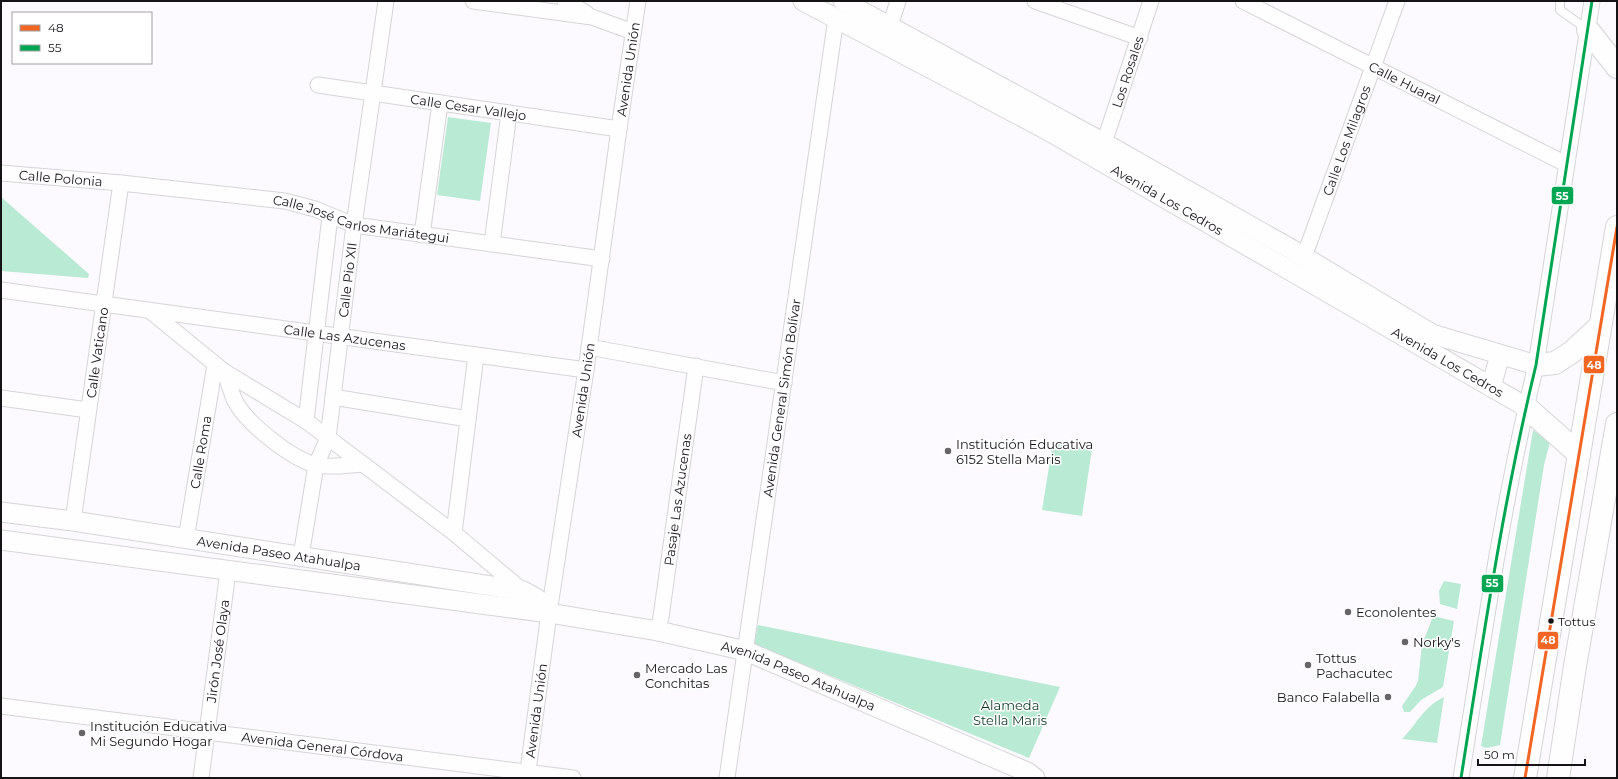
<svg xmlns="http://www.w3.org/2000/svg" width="1618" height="779" viewBox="0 0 1618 779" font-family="Montserrat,sans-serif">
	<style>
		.green { fill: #b9ead3 }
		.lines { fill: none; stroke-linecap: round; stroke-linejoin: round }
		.service-casing { stroke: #d6d4d7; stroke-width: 10 }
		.minor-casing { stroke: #d6d4d7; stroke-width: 17 }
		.tertiary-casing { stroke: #d6d4d7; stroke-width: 21 }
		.primary-casing { stroke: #d6d4d7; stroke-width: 24 }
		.service { stroke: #fffeff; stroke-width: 8 }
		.minor { stroke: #fffeff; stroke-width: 15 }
		.tertiary { stroke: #fffeff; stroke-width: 19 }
		.primary { stroke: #fffeff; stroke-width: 22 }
		.bus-1-casing { stroke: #fff; stroke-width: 6 }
		.bus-2-casing { stroke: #fff; stroke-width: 6 }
		.bus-1 { stroke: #f26522; stroke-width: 3 }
		.bus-2 { stroke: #00a651; stroke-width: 3 }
		.poi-dot { fill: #666467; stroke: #fff; stroke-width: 1.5 }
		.bus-dot { fill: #151316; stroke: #fff; stroke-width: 1.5 }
		.labels { text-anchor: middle; stroke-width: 3; stroke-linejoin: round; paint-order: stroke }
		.bus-label { font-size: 12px; fill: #151316; stroke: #fff; text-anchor: start }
		.street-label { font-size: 13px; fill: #151316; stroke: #fff }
		.poi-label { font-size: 13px; fill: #151316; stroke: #fff; text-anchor: start }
		.park-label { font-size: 13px; fill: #0e3825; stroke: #fff }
		.line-badge { stroke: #fff; stroke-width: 1.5 }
		.badge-label { font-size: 11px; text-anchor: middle; font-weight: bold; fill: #fff }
	</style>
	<rect width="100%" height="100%" fill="#fcfafe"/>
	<g class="green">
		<polygon points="448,117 491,123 480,201 437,195"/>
		<polygon points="1,197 89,274 88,278 1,271"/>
		<polygon points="1533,430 1550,442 1544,465 1500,745 1487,748 1481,746"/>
		<polygon points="1053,442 1092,449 1082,516 1042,510"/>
		<polygon points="1444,581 1461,584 1457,609 1440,604 1439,591"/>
		<polygon points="1433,616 1454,621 1443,687 1421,700 1410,712 1404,712 1402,706 1415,687 1418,681 1422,645"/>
		<polygon points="758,625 1060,687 1029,758 754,644"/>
		<path d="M1444 697 1437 743 1402 739C1418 723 1422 708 1444 697Z"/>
	</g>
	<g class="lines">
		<defs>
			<polyline id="service" points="1560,1 1560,10 1588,30"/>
			<g id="minor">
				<polyline points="473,1 592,17 633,32"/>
				<polyline points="565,1 586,13"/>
				<polyline points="1035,1 1140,38"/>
				<path id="s1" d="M1243 1 1566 164"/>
				<polyline points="890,26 898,1"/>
				<path id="s2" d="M318 85 619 129"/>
				<path id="s3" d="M1104 143 1151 1"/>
				<path id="s4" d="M1 173 121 183 285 201 315 209 354 225 602 259"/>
				<polyline points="422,235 440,103"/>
				<polyline points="492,244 509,113"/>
				<path id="s5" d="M1304 257 1397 1"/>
				<path id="s6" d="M1 290 586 370"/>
				<polyline points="150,311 225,372 306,421 454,533 523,591"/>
				<polyline points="589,347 784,383"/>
				<path d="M225 372C228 382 231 392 235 401 247 424 292 459 316 465 332 468 347 465 362 464"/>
				<polyline points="333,397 468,419"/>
				<polyline points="1,398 88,410"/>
				<polyline points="306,421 330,216"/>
				<path id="s7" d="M73 521 121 183"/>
				<polyline points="454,533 476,355"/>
				<path id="s8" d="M186 539 215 365"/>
				<path id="s9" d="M301 556 316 465 328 438 354 225 386 1"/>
				<path id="s10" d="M658 631 661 617 696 366"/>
				<path id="s11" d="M1 706 573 778"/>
				<path id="s12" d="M201 778 228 571"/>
				<path id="s13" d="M527 778 549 613 586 370 619 129 638 1"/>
				<path id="s14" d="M727 778 836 18"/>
				<path d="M1461 778C1483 640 1503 501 1536 365L1592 1"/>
			</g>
			<g id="tertiary">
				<path id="s15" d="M803 1 1047 130 1526 407"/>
				<polyline points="843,1 1104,143 1291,249 1432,334 1536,365"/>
				<polyline points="1491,387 1500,355"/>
				<path id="s16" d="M1 512 73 521 523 591 536 598 549 613"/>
				<path id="s17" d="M1 540 549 613 658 631 746 651 1027 772 1035 778"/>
			</g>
			<g id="primary">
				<polyline points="1588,30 1617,67"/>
				<polyline points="1536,365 1555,363 1572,352 1600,326"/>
				<polyline points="1526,407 1579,454"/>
				<polyline points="1525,778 1617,227"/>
				<polyline points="1558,778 1575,666 1617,424"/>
			</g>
		</defs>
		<use href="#service" class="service-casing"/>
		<use href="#minor" class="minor-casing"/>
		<use href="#tertiary" class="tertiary-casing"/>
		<use href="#primary" class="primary-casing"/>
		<use href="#service" class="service"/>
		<use href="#minor" class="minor"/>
		<use href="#tertiary" class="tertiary"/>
		<use href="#primary" class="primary"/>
		<defs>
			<polyline id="bus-1" points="1525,778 1617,227"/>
			<path id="bus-2" d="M1461 778C1483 640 1503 501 1536 365L1592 1"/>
		</defs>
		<use href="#bus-1" class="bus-1-casing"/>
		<use href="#bus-2" class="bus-2-casing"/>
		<use href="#bus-1" class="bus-1"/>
		<use href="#bus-2" class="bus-2"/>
	</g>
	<g class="poi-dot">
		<circle cx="948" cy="451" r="4"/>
		<circle cx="1348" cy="612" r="4"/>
		<circle cx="1405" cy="642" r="4"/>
		<circle cx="1308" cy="665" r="4"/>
		<circle cx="637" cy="675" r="4"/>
		<circle cx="1388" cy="697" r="4"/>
		<circle cx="82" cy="733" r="4"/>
	</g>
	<circle class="bus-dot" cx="1551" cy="621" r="3.5"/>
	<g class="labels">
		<g class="bus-label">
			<text x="1558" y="626">Tottus</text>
		</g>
		<g class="street-label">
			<text dy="5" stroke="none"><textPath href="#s13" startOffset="716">Avenida Unión</textPath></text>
			<text dy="5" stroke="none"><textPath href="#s3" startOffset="75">Los Rosales</textPath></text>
			<text dy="5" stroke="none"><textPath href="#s1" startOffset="181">Calle Huaral</textPath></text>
			<text dy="5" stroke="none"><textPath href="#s2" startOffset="152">Calle Cesar Vallejo</textPath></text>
			<text dy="5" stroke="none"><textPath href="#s5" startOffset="124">Calle Los Milagros</textPath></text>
			<text dy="5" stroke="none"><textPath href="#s4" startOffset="60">Calle Polonia</textPath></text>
			<text dy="5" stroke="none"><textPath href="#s15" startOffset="415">Avenida Los Cedros</textPath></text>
			<text dy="5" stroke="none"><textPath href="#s4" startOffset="364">Calle José Carlos Mariátegui</textPath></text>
			<text dy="5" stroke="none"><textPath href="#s9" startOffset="281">Calle Pio XII</textPath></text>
			<text dy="5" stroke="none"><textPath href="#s6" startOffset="347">Calle Las Azucenas</textPath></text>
			<text dy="5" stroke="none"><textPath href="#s7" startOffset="170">Calle Vaticano</textPath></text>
			<text dy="5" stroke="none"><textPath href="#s15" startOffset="739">Avenida Los Cedros</textPath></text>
			<text dy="5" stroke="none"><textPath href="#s13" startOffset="392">Avenida Unión</textPath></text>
			<text dy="5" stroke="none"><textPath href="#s14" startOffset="384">Avenida General Simón Bolívar</textPath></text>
			<text dy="5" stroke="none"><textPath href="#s8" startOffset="88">Calle Roma</textPath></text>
			<text dy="5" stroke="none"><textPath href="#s10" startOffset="133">Pasaje Las Azucenas</textPath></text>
			<text dy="5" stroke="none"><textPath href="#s16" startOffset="281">Avenida Paseo Atahualpa</textPath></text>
			<text dy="5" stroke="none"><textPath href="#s12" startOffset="128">Jirón José Olaya</textPath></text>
			<text dy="5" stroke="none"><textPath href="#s17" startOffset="811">Avenida Paseo Atahualpa</textPath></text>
			<text dy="5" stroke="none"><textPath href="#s13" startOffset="68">Avenida Unión</textPath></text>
			<text dy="5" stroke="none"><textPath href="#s11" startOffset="324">Avenida General Córdova</textPath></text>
		</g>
		<g class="poi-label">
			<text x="956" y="449">Institución Educativa<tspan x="956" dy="15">6152 Stella Maris</tspan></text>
			<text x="1356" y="617">Econolentes</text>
			<text x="1413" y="647">Norky's</text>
			<text x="1316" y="663">Tottus<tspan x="1316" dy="15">Pachacutec</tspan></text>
			<text x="645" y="673">Mercado Las<tspan x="645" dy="15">Conchitas</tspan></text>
			<text x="1380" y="702" text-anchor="end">Banco Falabella</text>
			<text x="90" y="731">Institución Educativa<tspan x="90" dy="15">Mi Segundo Hogar</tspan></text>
		</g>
		<g class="park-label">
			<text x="1010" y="710">Alameda<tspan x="1010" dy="15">Stella Maris</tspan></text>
		</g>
	</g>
	<g class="line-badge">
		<rect x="1551" y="186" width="23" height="19" rx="4" fill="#00a651"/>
		<rect x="1583" y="355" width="22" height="19" rx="4" fill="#f26522"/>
		<rect x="1481" y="574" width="23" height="19" rx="4" fill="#00a651"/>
		<rect x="1537" y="631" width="22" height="19" rx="4" fill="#f26522"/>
	</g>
	<g class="badge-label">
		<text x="1562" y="200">55</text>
		<text x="1594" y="369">48</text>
		<text x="1492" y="587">55</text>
		<text x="1548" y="644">48</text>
	</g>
	<rect width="1618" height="779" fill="none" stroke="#151316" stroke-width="4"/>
	<rect x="12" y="12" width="140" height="52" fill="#ffffff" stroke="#a1a1a2"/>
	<rect x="20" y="25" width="20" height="6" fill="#f26522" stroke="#a1a1a2"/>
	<text x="48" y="32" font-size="12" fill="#151316">48</text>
	<rect x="20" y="45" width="20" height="6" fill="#00a651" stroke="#a1a1a2"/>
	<text x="48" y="52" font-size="12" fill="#151316">55</text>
	<path d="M1478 759v6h107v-6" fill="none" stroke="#151316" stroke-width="2"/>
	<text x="1484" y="759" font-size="12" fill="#151316" stroke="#ffffff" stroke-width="3" paint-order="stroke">50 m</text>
</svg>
